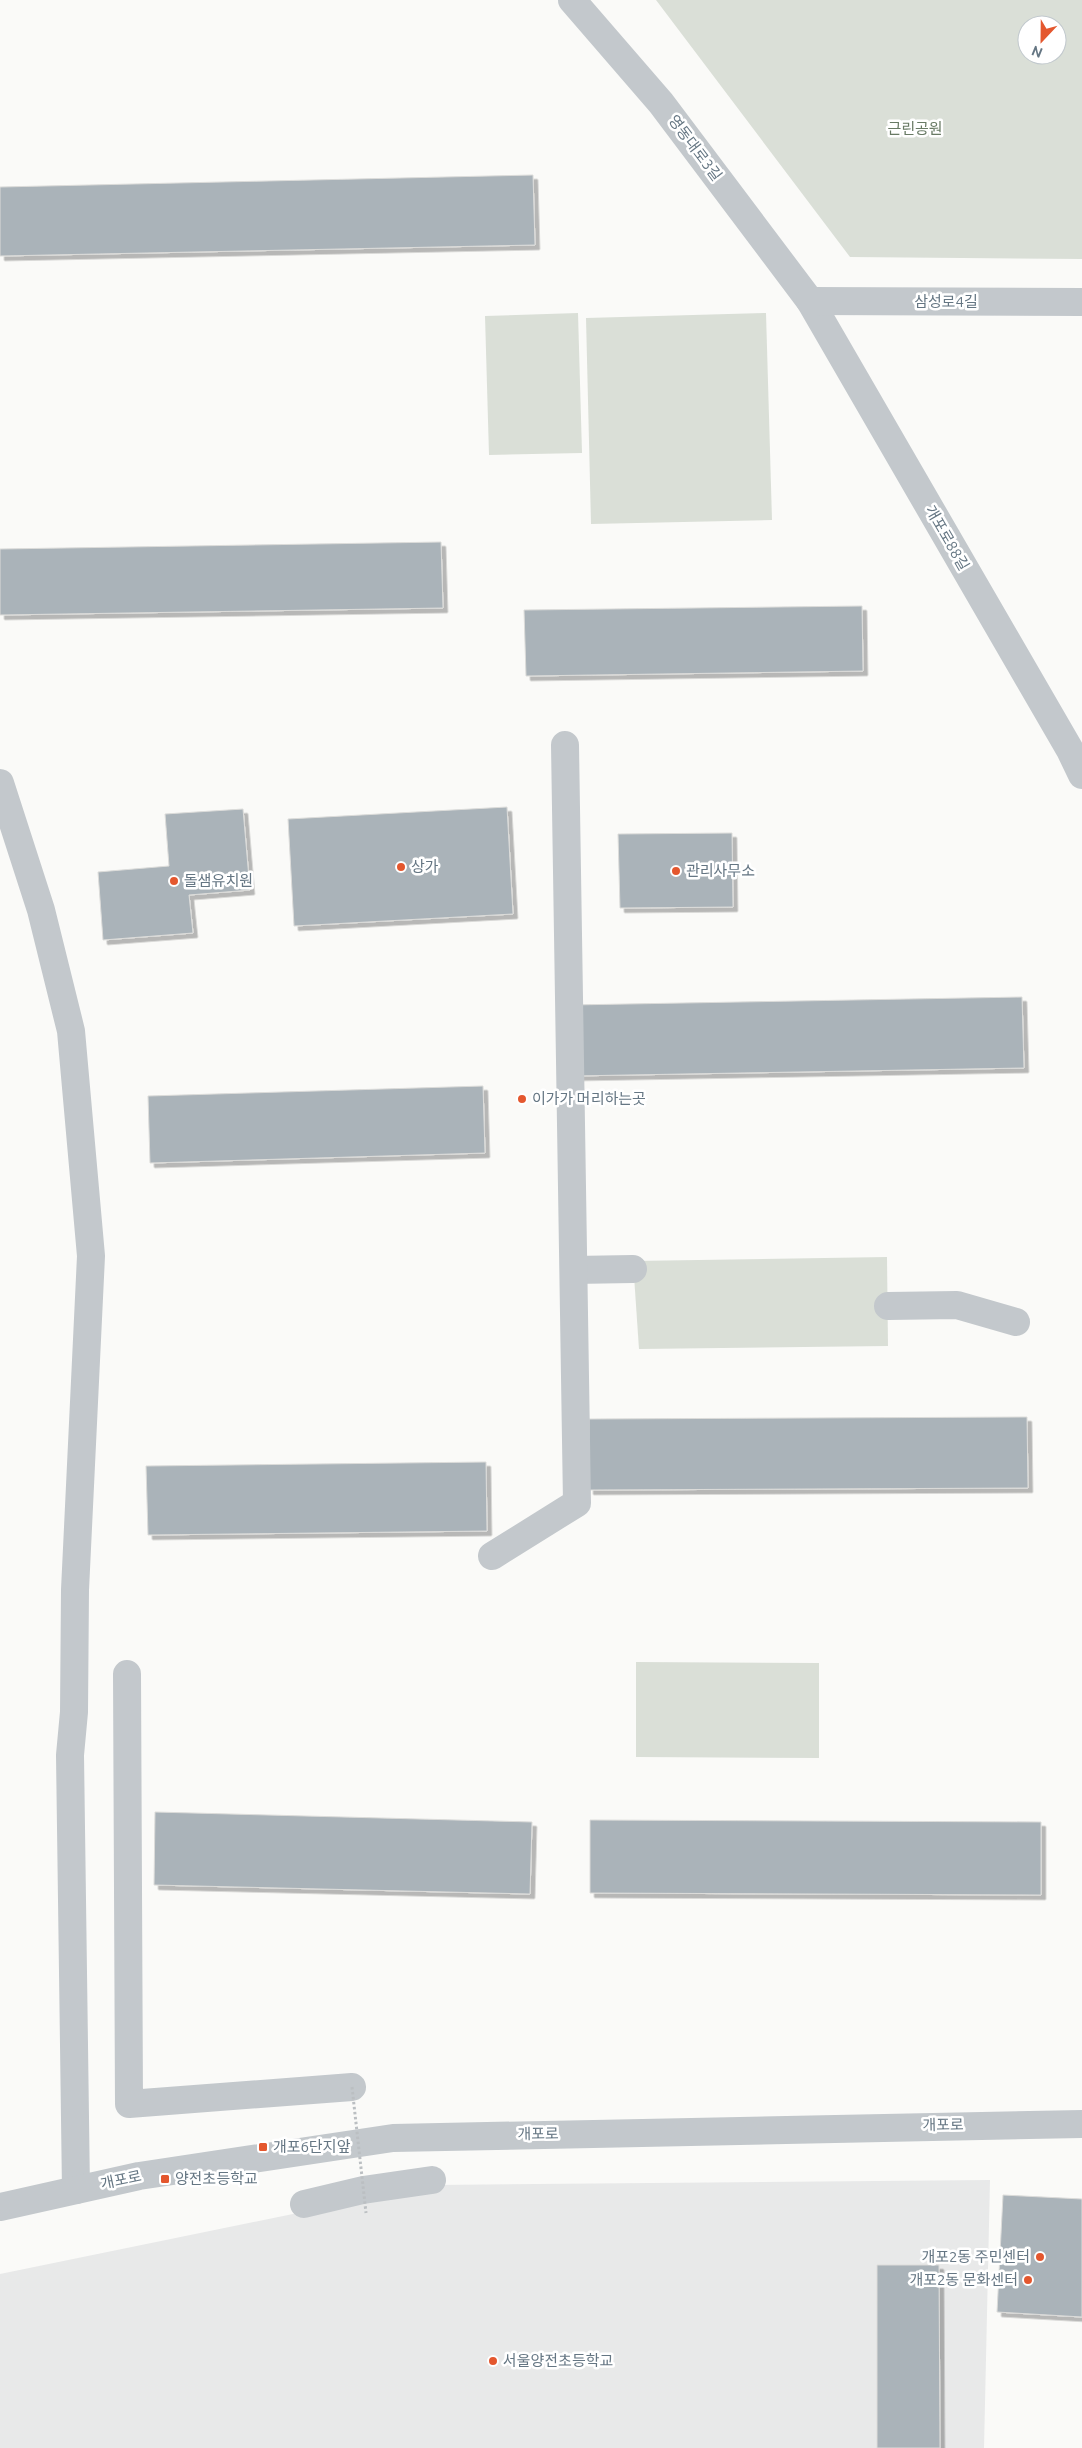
<svg xmlns="http://www.w3.org/2000/svg" width="1082" height="2448" viewBox="0 0 1082 2448" font-family="Ubuntu,'Noto Sans KR',sans-serif">
	<style>
		.built { fill: #e8e9e9 }
		.green { fill: #dadfd7; fill-rule: evenodd }
		.building { fill: #aab3b9; stroke: #dcdcda; filter: url(#shadow) }
		.lines { fill: none; stroke-linecap: round; stroke-linejoin: round }
		.minor { stroke: #c3c8cc; stroke-width: 28 }
		.path-bridge { stroke: #bbbfc2; stroke-width: 3; stroke-dasharray: 2.5 2.5; stroke-linecap: butt }
		.poi-dot { fill: #e4572e; stroke: #fff; stroke-width: 2 }
		.labels { text-anchor: middle; stroke-width: 5; stroke-linejoin: round; paint-order: stroke }
		.park-label { font-size: 15px; fill: #687a64; stroke: #fff }
		.street-label { font-size: 15px; fill: #657683; stroke: #fff }
		.poi-label { font-size: 15px; fill: #657683; stroke: #fff; text-anchor: start }
	</style>
	<defs>
		<filter id="shadow"><feDropShadow dx="4.5" dy="4.5" stdDeviation="0" flood-color="#0004"/></filter>
	</defs>
	<rect width="100%" height="100%" fill="#fafaf8"/>
	<polygon class="built" points="990,2180 984,2448 0,2448 0,2274 434,2185"/>
	<g class="green">
		<path d="M656 0H1082V259L850 257ZM1027 25H1057V55H1027Z"/>
		<polygon points="578,313 582,453 489,455 485,316"/>
		<polygon points="766,313 772,520 591,524 586,318"/>
		<polygon points="887,1257 888,1346 639,1349 633,1261"/>
		<polygon points="636,1662 819,1663 819,1758 636,1757"/>
	</g>
	<g class="building">
		<polygon points="533,175 535,245 0,256 0,187"/>
		<polygon points="441,542 443,608 0,615 0,549"/>
		<polygon points="862,606 863,671 526,676 524,610"/>
		<polygon points="507,807 513,914 294,926 288,819"/>
		<polygon points="243,809 250,890 189,895 193,933 103,940 98,872 169,866 165,814"/>
		<polygon points="732,833 733,907 620,908 618,834"/>
		<polygon points="1022,997 1024,1068 571,1076 570,1005"/>
		<polygon points="483,1086 485,1153 150,1163 148,1096"/>
		<polygon points="1027,1417 1028,1488 589,1490 589,1419"/>
		<polygon points="486,1462 487,1531 148,1535 146,1466"/>
		<polygon points="155,1812 532,1822 530,1894 154,1885"/>
		<polygon points="590,1820 1041,1822 1041,1895 590,1893"/>
		<polygon points="1003,2195 1082,2199 1082,2317 997,2312"/>
		<polygon points="877,2265 939,2265 940,2448 877,2448"/>
	</g>
	<g class="lines">
		<g class="minor">
			<polyline points="572,0 661,103 810,301 1070,750 1082,775"/>
			<polyline points="810,301 1082,302"/>
			<polyline points="0,783 41,910 71,1031 91,1256 75,1590 74,1712 70,1755 76,2190"/>
			<polyline points="574,1270 633,1269"/>
			<polyline points="888,1306 957,1305 1016,1322"/>
			<polyline points="492,1556 577,1503 565,745"/>
			<polyline points="127,1674 129,2104 352,2087"/>
			<polyline points="304,2204 363,2190 432,2180"/>
			<polyline points="0,2207 139,2176 393,2138 1082,2124"/>
		</g>
		<polyline class="path-bridge" points="352,2087 366,2213"/>
	</g>
	<g class="poi-dot">
		<circle cx="401" cy="867" r="5"/>
		<circle cx="676" cy="871" r="5"/>
		<circle cx="174" cy="881" r="5"/>
		<circle cx="522" cy="1099" r="5"/>
		<rect x="258" y="2142" width="10" height="10" rx="2.5"/>
		<rect x="160" y="2174" width="10" height="10" rx="2.5"/>
		<circle cx="1040" cy="2257" r="5"/>
		<circle cx="1028" cy="2280" r="5"/>
		<circle cx="493" cy="2361" r="5"/>
	</g>
	<g class="labels">
		<g class="park-label">
			<text x="915" y="134">근린공원</text>
		</g>
		<g class="street-label">
			<text transform="translate(695 148) rotate(53)" y="5">영동대로3길</text>
			<text x="946" y="307">삼성로4길</text>
			<text transform="translate(947 538) rotate(60)" y="5">개포로88길</text>
			<text transform="translate(943 2125) rotate(-1)" y="5">개포로</text>
			<text transform="translate(538 2134) rotate(-1)" y="5">개포로</text>
			<text transform="translate(121 2180) rotate(-12)" y="5">개포로</text>
		</g>
		<g class="poi-label">
			<text x="411" y="872">상가</text>
			<text x="686" y="876">관리사무소</text>
			<text x="184" y="886">돌샘유치원</text>
			<text x="532" y="1104">이가가 머리하는곳</text>
			<text x="273" y="2152">개포6단지앞</text>
			<text x="175" y="2184">양전초등학교</text>
			<text x="1030" y="2262" text-anchor="end">개포2동 주민센터</text>
			<text x="1018" y="2285" text-anchor="end">개포2동 문화센터</text>
			<text x="503" y="2366">서울양전초등학교</text>
		</g>
	</g>
	<g transform="translate(1042 40) rotate(202)"><circle r="24" fill="#ffffff" stroke="#c1c8cd"/>
	<path d="M0-4L9 19L0 12L-9 19Z" fill="#e4572e"/>
	<text y="-8" font-size="14" font-weight="bold" text-anchor="middle" fill="#657683">N</text>
	</g>
</svg>
